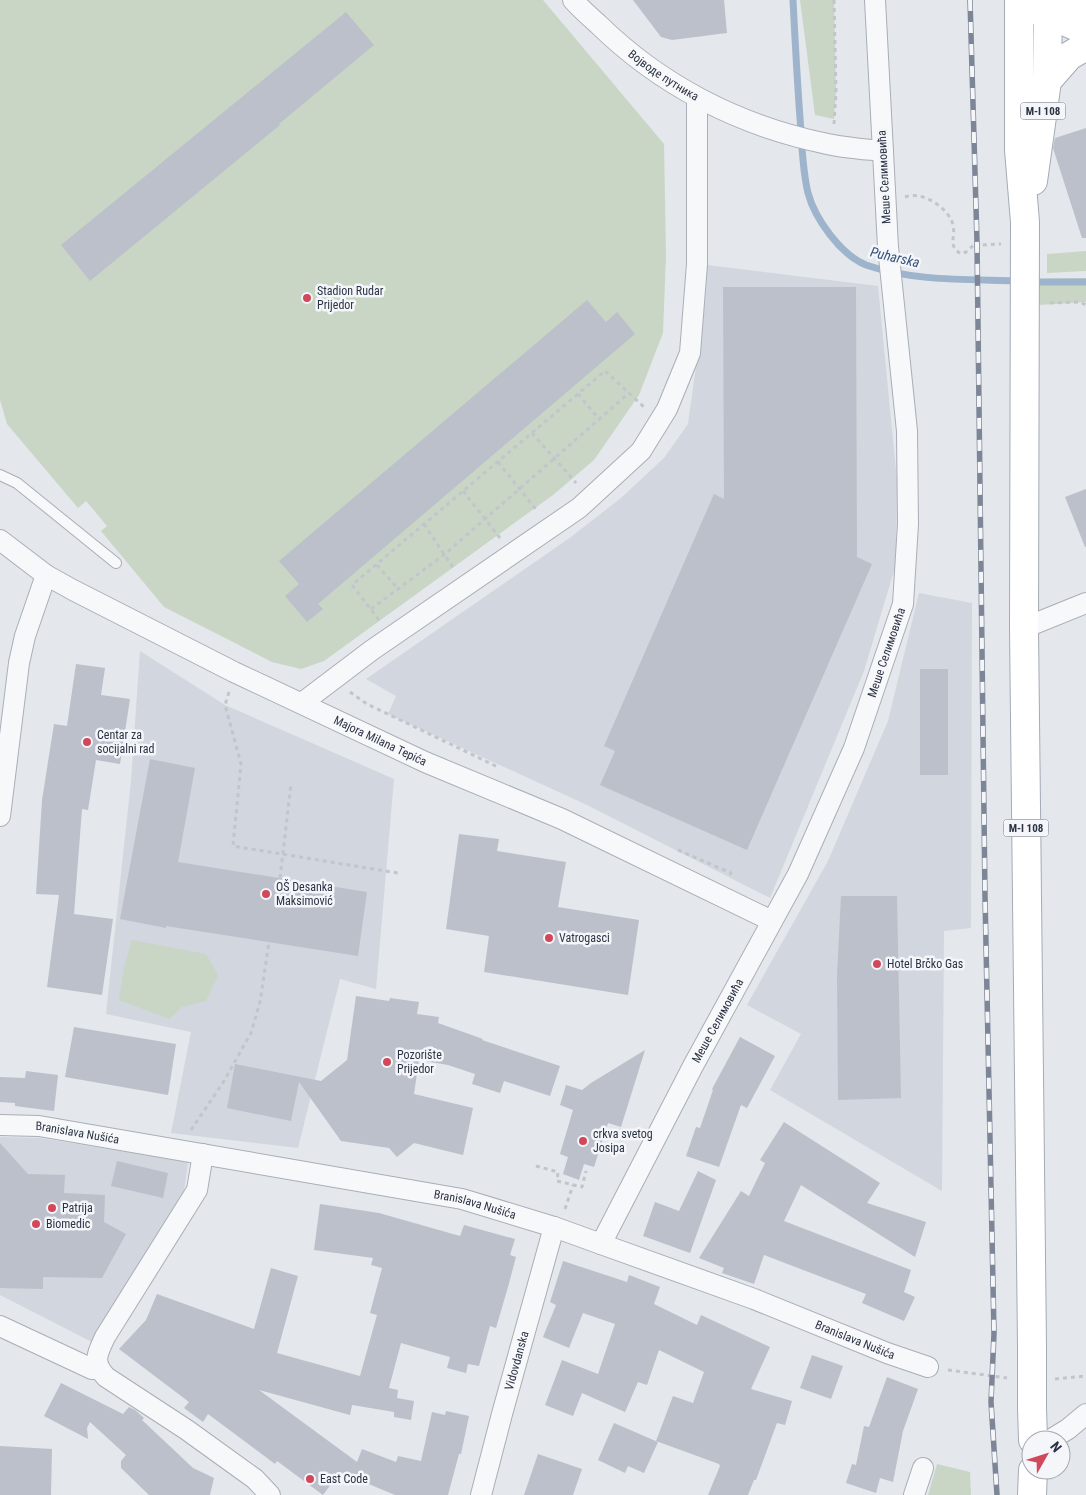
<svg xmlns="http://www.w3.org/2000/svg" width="1086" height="1495" viewBox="0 0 1086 1495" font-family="'Roboto Condensed',sans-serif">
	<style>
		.built { fill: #d2d6de }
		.green { fill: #c9d6c5 }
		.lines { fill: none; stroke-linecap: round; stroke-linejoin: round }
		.stream { stroke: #9eb4cc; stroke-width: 7 }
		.building { fill: #bbc0ca }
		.lane-casing { stroke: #a9aeb7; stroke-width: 12 }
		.street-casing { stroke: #a9aeb7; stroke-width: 22 }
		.secondary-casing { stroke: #a9aeb7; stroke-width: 30 }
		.primary-casing { stroke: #a3abb8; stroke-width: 30 }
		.path { stroke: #c2c5cb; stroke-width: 3; stroke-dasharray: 4 4; stroke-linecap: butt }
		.lane { stroke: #f7f8fa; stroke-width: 10 }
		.street { stroke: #f7f8fa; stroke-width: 20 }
		.secondary { stroke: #fff; stroke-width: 28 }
		.primary { stroke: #fff; stroke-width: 28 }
		.rail-casing { stroke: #7d8696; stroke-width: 5.5 }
		.rail { stroke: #f4f6f9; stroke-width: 4; stroke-dasharray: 11; stroke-linecap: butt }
		.primary-bridge-casing { stroke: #a3abb8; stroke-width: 30; stroke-linecap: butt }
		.primary-bridge { stroke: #fff; stroke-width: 28 }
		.poi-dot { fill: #d1485b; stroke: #f4f6f9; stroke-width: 2 }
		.labels { text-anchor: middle; stroke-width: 5; stroke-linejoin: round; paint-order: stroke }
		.shield { fill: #f4f6f9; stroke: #676e7b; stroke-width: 1 }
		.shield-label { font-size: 11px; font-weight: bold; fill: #2b3445 }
		.street-label { font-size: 12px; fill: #2b3445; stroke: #f4f6f9 }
		.poi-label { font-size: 12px; fill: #2b3445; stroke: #f4f6f9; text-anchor: start }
		.water-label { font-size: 14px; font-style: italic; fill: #34527a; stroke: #f4f6f9 }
	</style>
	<rect width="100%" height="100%" fill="#e4e7ec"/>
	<g class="built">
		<polygon points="707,265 878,286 897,481 896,564 864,671 770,898 587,805 388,714 396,696 366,679 571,537 621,498 664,458 688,424 706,294"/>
		<polygon points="919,593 972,603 971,928 944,931 942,1191 770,1090 801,1034 747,1005 828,861 888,721"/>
		<polygon points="140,651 225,705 394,779 376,989 340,979 298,1148 171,1133 191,1032 106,1014 131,781"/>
		<polygon points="0,1137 40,1138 188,1162 184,1191 94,1343 0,1295"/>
	</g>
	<g class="green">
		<polygon points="0,0 543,0 664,144 666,255 663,333 639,395 594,460 553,495 324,661 301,669 272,662 164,607 101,531 107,526 86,501 78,508 7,424 0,400"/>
		<polygon points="800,0 834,0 836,91 834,119 815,115"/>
		<polygon points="1086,251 1086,271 1047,273 1047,254"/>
		<polygon points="1086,278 1086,302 1039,305 1039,279"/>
		<polygon points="132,940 206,954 218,975 206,1001 182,1007 169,1019 119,1000 124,967"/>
		<polygon points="937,1464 970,1472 971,1495 928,1495"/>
	</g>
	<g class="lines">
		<g class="stream">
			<path d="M793 0C795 39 797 78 800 118 802 143 802 168 808 193 815 219 841 255 866 265 915 282 970 279 1021 281"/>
			<polyline points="1031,282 1086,282"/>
		</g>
	</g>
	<g class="building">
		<polygon points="633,0 724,0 727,33 672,40 661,37"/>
		<polygon points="346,12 374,45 279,124 280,125 90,281 61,245"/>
		<polygon points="1086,128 1086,238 1082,238 1053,148 1055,138"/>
		<polygon points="723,287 856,287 857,557 872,564 747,850 600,785 615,751 604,746 714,494 724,499"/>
		<polygon points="587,300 606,322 617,312 635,334 318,604 323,609 307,622 285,596 299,584 279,561"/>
		<polygon points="1086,489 1086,547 1085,547 1065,497"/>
		<polygon points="76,664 105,668 101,695 130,699 120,764 96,760 88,810 82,809 74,914 113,919 102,995 47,987 59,895 36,894 42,800 54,724 67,726"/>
		<rect x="920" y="669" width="28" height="106"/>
		<polygon points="150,759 195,768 178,862 367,892 358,956 166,926 166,928 120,919"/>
		<polygon points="459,834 499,839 497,851 566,862 558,907 639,920 628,995 484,972 489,936 446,929"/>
		<polygon points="841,896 897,896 901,1098 838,1100 837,975"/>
		<polygon points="356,996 389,1001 390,998 419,1002 417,1014 439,1017 438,1023 483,1039 482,1040 560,1066 550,1096 504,1081 500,1093 472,1084 475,1074 448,1065 419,1060 414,1094 473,1108 463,1155 414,1143 397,1157 389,1148 341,1141 299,1082 291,1121 227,1108 235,1064 321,1081 347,1060"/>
		<polygon points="74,1027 176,1044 168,1095 65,1077"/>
		<polygon points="740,1037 775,1056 747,1108 741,1105 719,1167 686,1156 696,1127 700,1128 713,1090 712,1089"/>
		<polygon points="645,1050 621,1127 608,1123 594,1167 584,1164 579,1180 563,1174 568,1157 560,1154 573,1110 560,1105 566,1085 582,1090 591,1083"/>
		<polygon points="26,1071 58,1075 54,1111 15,1106 15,1103 0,1102 0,1077 25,1078"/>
		<polygon points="784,1122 880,1183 867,1203 926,1222 915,1257 801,1185 784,1221 911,1270 904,1292 915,1297 904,1321 862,1303 866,1294 764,1255 754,1284 722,1273 724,1268 699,1258 741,1191 749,1196 765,1163 760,1160"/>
		<polygon points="0,1143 28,1174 65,1175 64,1193 105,1195 104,1222 126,1234 102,1278 43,1277 43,1289 0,1288"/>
		<polygon points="117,1161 168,1173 163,1198 111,1186"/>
		<polygon points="698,1171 716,1180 690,1253 643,1236 655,1202 679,1211"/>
		<polygon points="320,1204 379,1213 460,1236 464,1225 515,1239 510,1255 516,1257 508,1287 496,1328 490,1326 479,1366 468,1364 466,1373 447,1368 450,1357 401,1343 389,1388 398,1390 397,1398 414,1401 411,1420 394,1417 394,1412 352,1405 350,1415 259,1390 357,1462 362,1449 396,1462 398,1456 421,1461 432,1412 445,1415 446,1411 469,1416 461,1454 459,1454 448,1495 395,1495 340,1472 323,1495 277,1461 275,1464 208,1414 203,1422 184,1408 189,1402 119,1349 146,1320 157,1294 254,1329 271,1268 298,1276 277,1353 360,1376 377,1315 370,1313 382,1268 371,1265 373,1258 314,1250"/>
		<polygon points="563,1261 627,1282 629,1275 660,1287 654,1304 697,1325 701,1315 770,1347 751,1389 792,1401 785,1425 777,1423 756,1480 754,1480 748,1495 708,1495 720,1466 719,1464 656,1441 673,1396 693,1403 704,1372 659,1350 647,1385 638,1382 625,1412 582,1393 573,1416 545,1405 562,1360 598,1374 615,1324 583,1313 569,1348 543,1337 556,1305 550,1302"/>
		<polygon points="812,1355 843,1366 831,1399 800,1388"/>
		<polygon points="887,1377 918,1389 903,1431 893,1482 880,1478 876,1493 846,1483 852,1464 856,1465 864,1426 869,1427"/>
		<polygon points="61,1383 123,1414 129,1407 135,1410 144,1418 142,1420 193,1468 214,1478 210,1495 149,1495 121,1468 121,1461 126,1455 90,1422 87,1428 88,1439 44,1416"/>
		<polygon points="614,1423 658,1442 644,1473 628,1466 625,1473 598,1460"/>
		<polygon points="0,1446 52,1449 51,1495 0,1495"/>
		<polygon points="538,1454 582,1469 573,1495 524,1495"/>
	</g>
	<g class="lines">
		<defs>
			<polyline id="lane" points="0,475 17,483 116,563"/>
			<g id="street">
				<path id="s1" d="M573 0C581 9 589 16 598 24 660 85 738 125 823 143 843 148 863 149 883 151"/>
				<path id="s2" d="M0 540 46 575 73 590 234 672 425 762 562 819 772 921"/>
				<polyline points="1024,628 1086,603"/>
				<polyline points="302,703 372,650 579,508 641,451 667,409 690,353 697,264 697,98"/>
				<polyline points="0,816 19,663 25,636 46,575"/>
				<path id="s3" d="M0 1125 39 1126 462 1199 554 1227 601 1244 754 1299 887 1353 928 1367"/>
				<path d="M203 1154 197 1190 105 1337C97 1354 92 1362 106 1377L187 1430 255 1479 270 1495"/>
				<path id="s4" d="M601 1244 693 1066 798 874 854 748 903 604 908 524 907 431 888 247 875 0"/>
				<polyline points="0,1326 92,1369 98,1369"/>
				<polyline points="1050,1440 1068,1429 1086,1414"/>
				<path id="s5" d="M481 1495 502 1414 554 1227"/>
				<polyline points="914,1495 923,1468"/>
			</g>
			<g id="secondary">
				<polyline points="1019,9 1048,11 1065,6 1086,4"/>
				<polyline points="1048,11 1062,20 1086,31"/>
			</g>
			<g id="primary">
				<polyline points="1019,0 1019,150 1025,222 1024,628 1032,1347"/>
				<polyline points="1047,81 1069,56 1086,46"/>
				<polyline points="1033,181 1047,81 1048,0"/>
				<polyline points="1032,1408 1033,1440"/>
				<polyline points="1032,1495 1033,1470"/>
			</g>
		</defs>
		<use href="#lane" class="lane-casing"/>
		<use href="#street" class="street-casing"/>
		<use href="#secondary" class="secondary-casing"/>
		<use href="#primary" class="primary-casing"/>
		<g class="path">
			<polyline points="834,124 836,92 834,0"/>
			<path d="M905 197C922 190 949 208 953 225 956 238 947 245 961 254L966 252 977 242 982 245 1001 244"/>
			<polyline points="1050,303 1080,302 1086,305"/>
			<polyline points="578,394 600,420"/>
			<polyline points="532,433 576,483"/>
			<polyline points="498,462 538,512"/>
			<polyline points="463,491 500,538"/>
			<polyline points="424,524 454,569"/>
			<polyline points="377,565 398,589"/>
			<polyline points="371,609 445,554 629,393"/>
			<polyline points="379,620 352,585 605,371 644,407"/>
			<polyline points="229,692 225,705 241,764 233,846 398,873"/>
			<polyline points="350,692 367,704 498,767"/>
			<polyline points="678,850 731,873 728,878"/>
			<polyline points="280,878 291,784"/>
			<polyline points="191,1130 224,1081 251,1033 260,1002 269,942"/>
			<polyline points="536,1166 558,1172 557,1181 582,1187 586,1171"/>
			<polyline points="565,1209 573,1185"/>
			<polyline points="948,1370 1007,1378"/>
			<polyline points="1055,1379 1086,1376"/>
		</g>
		<use href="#lane" class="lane"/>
		<use href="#street" class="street"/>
		<use href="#secondary" class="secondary"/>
		<use href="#primary" class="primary"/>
		<defs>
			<polyline id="rail" points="970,0 977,242 985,896 994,1333 991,1402 997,1495"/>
		</defs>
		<use href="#rail" class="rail-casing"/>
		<use href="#rail" class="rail"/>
		<defs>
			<polyline id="primary-bridge" points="1032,1347 1032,1408"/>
		</defs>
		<use href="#primary-bridge" class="primary-bridge-casing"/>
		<use href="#primary-bridge" class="primary-bridge"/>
	</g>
	<g class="poi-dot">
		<circle cx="307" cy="298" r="5"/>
		<circle cx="87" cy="742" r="5"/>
		<circle cx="266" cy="894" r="5"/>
		<circle cx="549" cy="938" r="5"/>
		<circle cx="877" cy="964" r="5"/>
		<circle cx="387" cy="1062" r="5"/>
		<circle cx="583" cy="1141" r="5"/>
		<circle cx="52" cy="1208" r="5"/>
		<circle cx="36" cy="1224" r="5"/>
		<circle cx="310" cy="1479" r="5"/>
	</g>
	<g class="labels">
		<g class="shield">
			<rect x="1020.5" y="102.5" width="45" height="17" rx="4"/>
			<rect x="1003.5" y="819.5" width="45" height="17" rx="4"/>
		</g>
		<g class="shield-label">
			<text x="1043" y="115">M-I 108</text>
			<text x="1026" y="832">M-I 108</text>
		</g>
		<g class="street-label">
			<text dy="4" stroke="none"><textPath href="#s1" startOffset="118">Војводе путника</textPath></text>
			<text transform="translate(884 177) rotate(-93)" y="4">Меше Селимовића</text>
			<text dy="4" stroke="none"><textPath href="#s4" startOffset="658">Меше Селимовића</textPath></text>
			<text dy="4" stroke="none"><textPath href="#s2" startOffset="431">Majora Milana Tepića</textPath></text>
			<text dy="4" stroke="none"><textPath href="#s4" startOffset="252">Меше Селимовића</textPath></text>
			<text dy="4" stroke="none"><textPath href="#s3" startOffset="78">Branislava Nušića</textPath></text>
			<text dy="4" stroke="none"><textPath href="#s3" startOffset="482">Branislava Nušića</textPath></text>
			<text dy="4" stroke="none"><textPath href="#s3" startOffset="886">Branislava Nušića</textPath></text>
			<text dy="4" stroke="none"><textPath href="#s5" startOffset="139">Vidovdanska</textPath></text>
		</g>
		<g class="poi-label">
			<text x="317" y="295">Stadion Rudar<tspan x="317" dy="14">Prijedor</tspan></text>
			<text x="97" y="739">Centar za<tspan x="97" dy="14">socijalni rad</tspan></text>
			<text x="276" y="891">OŠ Desanka<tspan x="276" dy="14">Maksimović</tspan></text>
			<text x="559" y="942">Vatrogasci</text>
			<text x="887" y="968">Hotel Brčko Gas</text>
			<text x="397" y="1059">Pozorište<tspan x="397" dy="14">Prijedor</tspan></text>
			<text x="593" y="1138">crkva svetog<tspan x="593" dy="14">Josipa</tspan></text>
			<text x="62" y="1212">Patrija</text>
			<text x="46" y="1228">Biomedic</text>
			<text x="320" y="1483">East Code</text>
		</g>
		<g class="water-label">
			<text transform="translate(895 257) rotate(13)" y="5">Puharska</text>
		</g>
	</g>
	<g transform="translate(1046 1455) rotate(51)"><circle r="24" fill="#f4f6f9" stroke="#a4a8b1"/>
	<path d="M0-4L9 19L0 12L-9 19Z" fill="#d1485b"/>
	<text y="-8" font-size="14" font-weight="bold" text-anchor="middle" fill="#2b3445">N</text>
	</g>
</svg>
